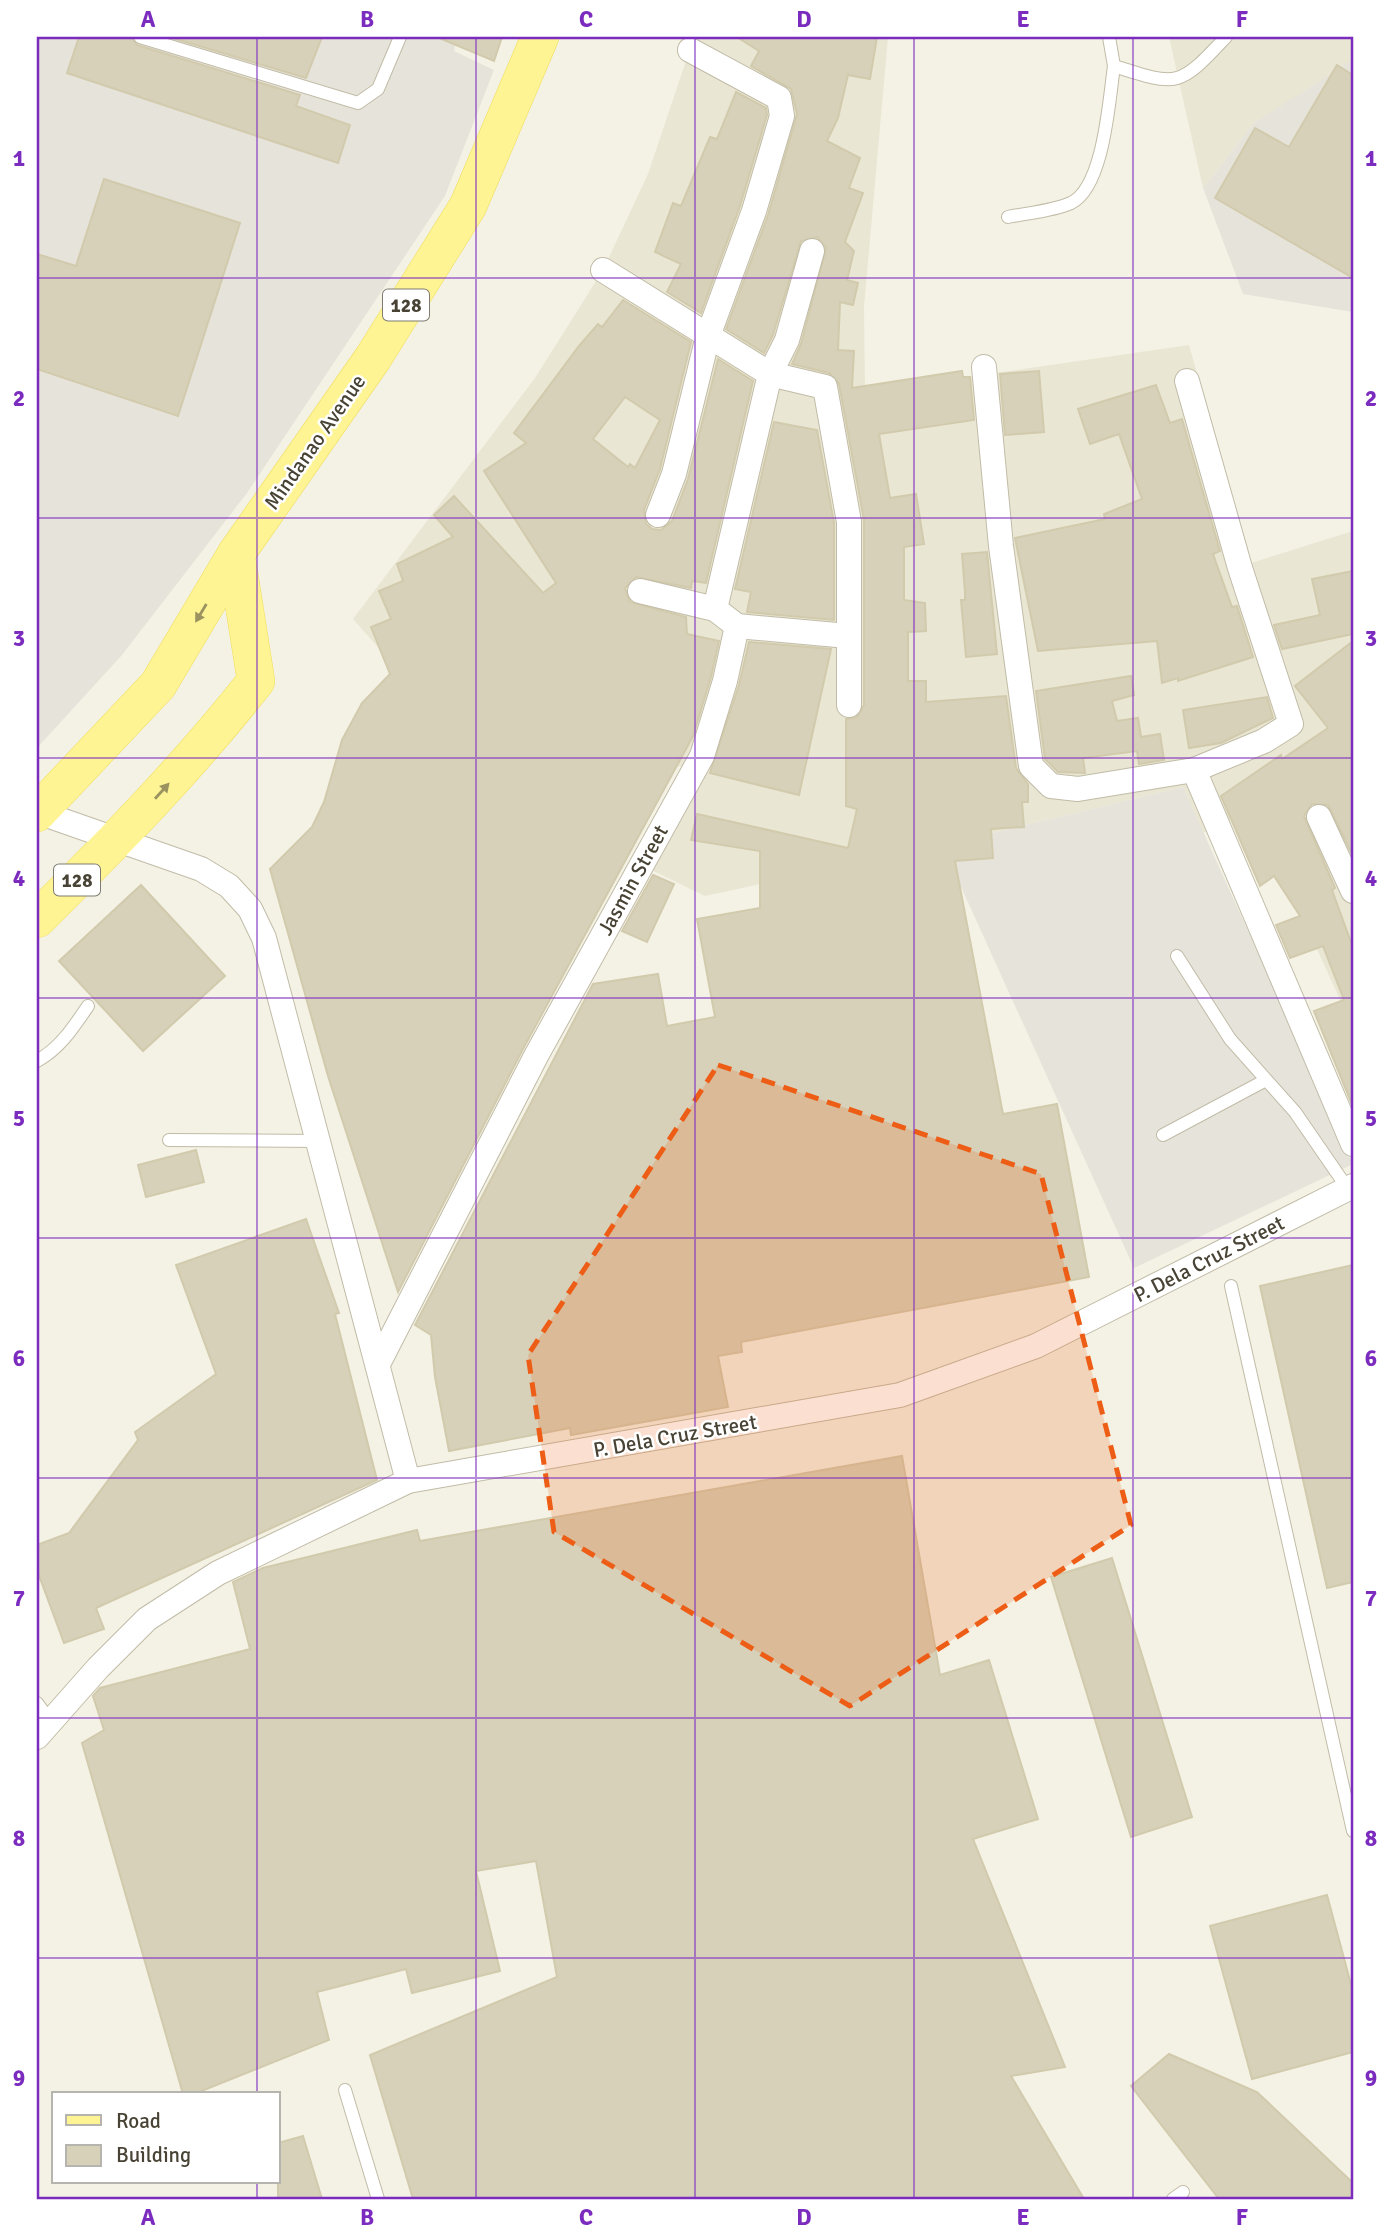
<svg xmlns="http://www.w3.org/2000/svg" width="1390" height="2236" viewBox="0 0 1390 2236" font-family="Signika,sans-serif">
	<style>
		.residential { fill: #e9e6d3 }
		.industrial { fill: #e6e3da }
		.building { fill: #d7d1ba; stroke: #d2caac; stroke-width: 2; fill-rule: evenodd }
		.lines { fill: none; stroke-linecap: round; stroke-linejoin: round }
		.lane-casing { stroke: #c1bca7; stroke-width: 14 }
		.street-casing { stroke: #c1bca7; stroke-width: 26 }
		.primary-casing { stroke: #eedc59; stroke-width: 38 }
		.lane { stroke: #fff; stroke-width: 12 }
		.street { stroke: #fff; stroke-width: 24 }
		.primary { stroke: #fff494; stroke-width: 37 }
		.oneway { fill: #9a935f }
		.marked { fill: #ed5d15; fill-opacity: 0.2; stroke: #ed5d15; stroke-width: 5; stroke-dasharray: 14 9; stroke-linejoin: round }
		.grid { fill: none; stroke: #7b2cbf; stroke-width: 2; stroke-opacity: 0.55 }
		.labels { text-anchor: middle; stroke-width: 5; stroke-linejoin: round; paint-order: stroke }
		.shield { fill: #fff; stroke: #7f7b71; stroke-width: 2 }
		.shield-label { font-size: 19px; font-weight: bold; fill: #484334 }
		.street-label { font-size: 21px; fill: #484334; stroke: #fff }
		.neatline { fill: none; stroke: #7b2cbf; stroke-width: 2.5 }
		.grid-label { font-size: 23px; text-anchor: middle; font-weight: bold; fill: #7b2cbf }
	</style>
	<rect width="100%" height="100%" fill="#f4f2e5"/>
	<g class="residential">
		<polygon points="694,37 888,37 864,307 865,392 1189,345 1251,563 1353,531 1353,1028 1253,809 1203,833 1183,787 942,845 705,896 637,863 686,768 593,744 391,662 353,619 535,378 603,270 648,174"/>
		<polygon points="1169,37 1353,37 1353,65 1349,63 1254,123 1203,188"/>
	</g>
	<g class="industrial">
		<polygon points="37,37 457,37 454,51 494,70 445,196 247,493 122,655 37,748"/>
		<polygon points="1349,62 1353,65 1353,312 1243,294 1203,188 1254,123"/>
		<polygon points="1183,787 1353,1164 1134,1268 942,845"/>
	</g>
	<g class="building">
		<polygon points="79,37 131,37 137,45 300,95 296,106 350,125 338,163 67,73"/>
		<polygon points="169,37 322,37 306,78"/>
		<polygon points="437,37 502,37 494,61"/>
		<polygon points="737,37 877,37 870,79 848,75 838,118 827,141 860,158 849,188 863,193 845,242 854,251 847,280 858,283 853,305 840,302 838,350 854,351 852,388 962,371 963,377 970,377 974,420 879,434 890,498 916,494 924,544 904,547 904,600 925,603 926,631 908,632 908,681 926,681 926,702 1006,696 1016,768 1028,784 1028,802 1022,802 1024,827 991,829 993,858 955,861 1003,1114 1057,1104 1089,1277 741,1342 742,1352 718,1356 728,1407 571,1435 570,1428 449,1451 435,1377 431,1335 415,1325 593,984 658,974 667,1026 715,1017 697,919 760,908 760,851 691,840 697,814 848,848 857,809 846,806 846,719 857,717 864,705 864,520 839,384 829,373 792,364 801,344 826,248 817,237 801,241 773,335 764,353 726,329 768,215 797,114 791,89 751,66 759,51"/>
		<polygon points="1337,65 1353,75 1353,278 1215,198 1255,128 1289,147"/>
		<polygon points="736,92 766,108 767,115 740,206 701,313 667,292 681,264 655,252 673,203 681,206 710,137 717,139"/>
		<polygon points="104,179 240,223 178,416 37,369 37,254 76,266"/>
		<path d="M623 300 691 342 660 469 644 510 646 524 652 529 661 530 672 521 688 479 718 359 753 381 706 583 692 581 691 588 636 577 625 588 630 602 686 617 687 634 719 641 711 677 693 736 523 1049 398 1292 328 1076 270 869 312 827 324 802 342 740 362 703 390 674 371 627 391 619 379 591 403 581 397 564 453 537 434 515 454 496 543 593 556 583 484 471 526 443 514 433 579 346 598 324 602 327ZM625 397 660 420 635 468 630 464 628 467 593 439Z"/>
		<polygon points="1039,371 1044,432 1005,435 1000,374"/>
		<polygon points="1156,385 1170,423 1182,419 1220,551 1213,554 1232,607 1237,606 1253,657 1178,681 1178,678 1162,683 1157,641 1038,651 1015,538 1105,519 1104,514 1142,499 1119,434 1090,444 1078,409"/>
		<polygon points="774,422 817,430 834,523 834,620 747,612 751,592 735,589"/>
		<polygon points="987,552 997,654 966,657 961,600 965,600 965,592 962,554"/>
		<polygon points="1353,571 1353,634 1282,649 1274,625 1320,615 1312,579"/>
		<polygon points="1353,641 1353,856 1328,805 1312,804 1304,816 1335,888 1332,890 1353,948 1353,1107 1314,1011 1344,1000 1323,946 1290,958 1276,925 1300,916 1274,876 1260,886 1221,796 1281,755 1282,759 1328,728 1295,686"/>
		<polygon points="749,642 831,649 799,795 710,773 739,685"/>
		<polygon points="1131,676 1134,695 1112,701 1117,721 1138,718 1141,737 1160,734 1164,760 1139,764 1137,751 1083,758 1085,773 1058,772 1045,759 1036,691"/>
		<polygon points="1267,697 1273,718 1221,743 1189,748 1183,710"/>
		<polygon points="653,875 674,884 647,942 622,931"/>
		<polygon points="141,885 225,976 143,1051 59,961"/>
		<polygon points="196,1150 204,1182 146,1197 138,1165"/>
		<polygon points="306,1219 339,1313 335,1314 377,1480 96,1608 104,1629 64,1643 37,1570 37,1545 69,1533 138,1440 135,1432 216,1374 176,1265"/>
		<polygon points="1353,1265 1353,1582 1327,1588 1260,1286"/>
		<polygon points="902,1456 940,1675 989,1660 1038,1819 973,1839 1065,2067 1011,2076 1084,2199 413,2199 370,2055 557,1977 536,1861 476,1871 500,1971 412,1993 406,1969 317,1992 329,2040 194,2094 183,2094 82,1743 104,1730 93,1696 100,1688 250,1649 233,1582 263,1568 417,1530 420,1541"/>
		<polygon points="1112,1558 1192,1817 1131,1837 1051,1577"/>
		<polygon points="1327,1895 1353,1992 1353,2052 1252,2079 1210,1926"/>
		<polygon points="1169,2054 1257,2092 1353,2183 1353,2199 1219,2199 1131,2086"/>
		<polygon points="303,2136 322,2199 278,2199 278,2143"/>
	</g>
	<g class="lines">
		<defs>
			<g id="lane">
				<polyline points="140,37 358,103 378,89 400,37"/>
				<path d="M1109 37 1114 66C1179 87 1179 87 1226 37"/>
				<path d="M1008 217C1028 213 1053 211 1071 203 1104 187 1109 100 1114 66"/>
				<polyline points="1177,956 1230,1039 1295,1112 1348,1189"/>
				<path d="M37 1061C60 1048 73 1028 88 1006"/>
				<polyline points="1163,1135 1266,1080"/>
				<polyline points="169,1140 319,1141"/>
				<polyline points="1231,1286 1353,1831"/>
				<polyline points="37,1703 51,1722"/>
				<polyline points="345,2090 378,2199"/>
				<polyline points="1173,2199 1183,2192"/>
			</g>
			<g id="street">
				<polyline points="603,270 770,374 825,387 849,522 849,705"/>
				<polyline points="984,367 1001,546 1031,766 1051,786 1078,789 1194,770 1264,741 1291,724 1240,568 1187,381"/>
				<polyline points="658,515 674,474 708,336 754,211 782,116 779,98 690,50"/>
				<polyline points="640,591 715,609"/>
				<polyline points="737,626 715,609 770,374 787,340 812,251"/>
				<polyline points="737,626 848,636"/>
				<polyline points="1194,770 1353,1144"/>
				<polyline points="38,812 201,869 229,886 250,909 264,938 408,1481"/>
				<polyline points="1319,817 1353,891"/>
				<polyline points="379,1362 536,1056 702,756 725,681 737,626"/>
				<polyline points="37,1737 98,1668 147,1619 218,1573 408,1481 900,1395 1036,1346 1353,1186"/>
			</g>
			<g id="primary">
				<polyline points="37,813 158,685 236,554 373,358 468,206 540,37"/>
				<path d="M37 919C114 843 189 766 256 681L236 554"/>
			</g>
		</defs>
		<use href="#lane" class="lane-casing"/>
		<use href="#street" class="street-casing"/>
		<use href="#primary" class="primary-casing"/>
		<use href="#lane" class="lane"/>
		<use href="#street" class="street"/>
		<use href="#primary" class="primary"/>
	</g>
	<defs><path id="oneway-solid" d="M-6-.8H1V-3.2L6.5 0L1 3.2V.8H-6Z" transform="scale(1.75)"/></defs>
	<g class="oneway">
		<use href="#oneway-solid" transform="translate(201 613) rotate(121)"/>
		<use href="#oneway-solid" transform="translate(162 791) rotate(-48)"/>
	</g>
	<path class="marked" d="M718 1065 1041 1174 1131 1525 850 1706 554 1532 528 1355Z"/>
	<path class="grid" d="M257 37V2094M476 37V2199M695 37V2199M914 37V2199M1133 37V2199M37 278H1353M37 518H1353M37 758H1353M37 998H1353M37 1238H1353M37 1478H1353M37 1718H1353M37 1958H1353M257 2182V2199"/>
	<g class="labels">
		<g class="shield">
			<rect x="383" y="289.5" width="46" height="31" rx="5"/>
			<rect x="54" y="864.5" width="46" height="31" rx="5"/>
		</g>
		<g class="shield-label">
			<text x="406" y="312">128</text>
			<text x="77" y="887">128</text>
		</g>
		<g class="street-label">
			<text transform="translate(315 442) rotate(-55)" y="7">Mindanao Avenue</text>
			<text transform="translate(633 880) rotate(-61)" y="7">Jasmin Street</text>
			<text transform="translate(1209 1259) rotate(-27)" y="7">P. Dela Cruz Street</text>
			<text transform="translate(675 1436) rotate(-10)" y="7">P. Dela Cruz Street</text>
		</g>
	</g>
	<rect width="1390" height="2236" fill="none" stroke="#ffffff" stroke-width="77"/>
	<rect x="52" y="2092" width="228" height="91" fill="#ffffff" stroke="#b6b4ae" stroke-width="2"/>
	<rect x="66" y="2115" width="35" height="10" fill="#fff494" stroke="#b6b4ae" stroke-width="2"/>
	<text x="116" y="2128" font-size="21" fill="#484334">Road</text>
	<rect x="66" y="2145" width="35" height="21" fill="#d7d1ba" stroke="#b6b4ae" stroke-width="2"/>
	<text x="116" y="2162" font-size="21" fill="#484334">Building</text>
	<rect x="38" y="38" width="1314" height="2160" class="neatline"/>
	<g class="grid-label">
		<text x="148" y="27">A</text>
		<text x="367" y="27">B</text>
		<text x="586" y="27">C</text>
		<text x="804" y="27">D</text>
		<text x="1023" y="27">E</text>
		<text x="1242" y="27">F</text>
		<text x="19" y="166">1</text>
		<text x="1371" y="166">1</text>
		<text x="19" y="406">2</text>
		<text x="1371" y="406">2</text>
		<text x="19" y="646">3</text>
		<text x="1371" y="646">3</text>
		<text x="19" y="886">4</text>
		<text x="1371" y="886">4</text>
		<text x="19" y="1126">5</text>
		<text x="1371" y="1126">5</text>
		<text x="19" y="1366">6</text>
		<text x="1371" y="1366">6</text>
		<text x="19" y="1606">7</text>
		<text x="1371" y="1606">7</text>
		<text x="19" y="1846">8</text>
		<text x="1371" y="1846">8</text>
		<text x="19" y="2086">9</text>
		<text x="1371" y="2086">9</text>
		<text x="148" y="2225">A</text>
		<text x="367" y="2225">B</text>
		<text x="586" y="2225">C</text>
		<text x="804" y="2225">D</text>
		<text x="1023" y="2225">E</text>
		<text x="1242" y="2225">F</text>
	</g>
</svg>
